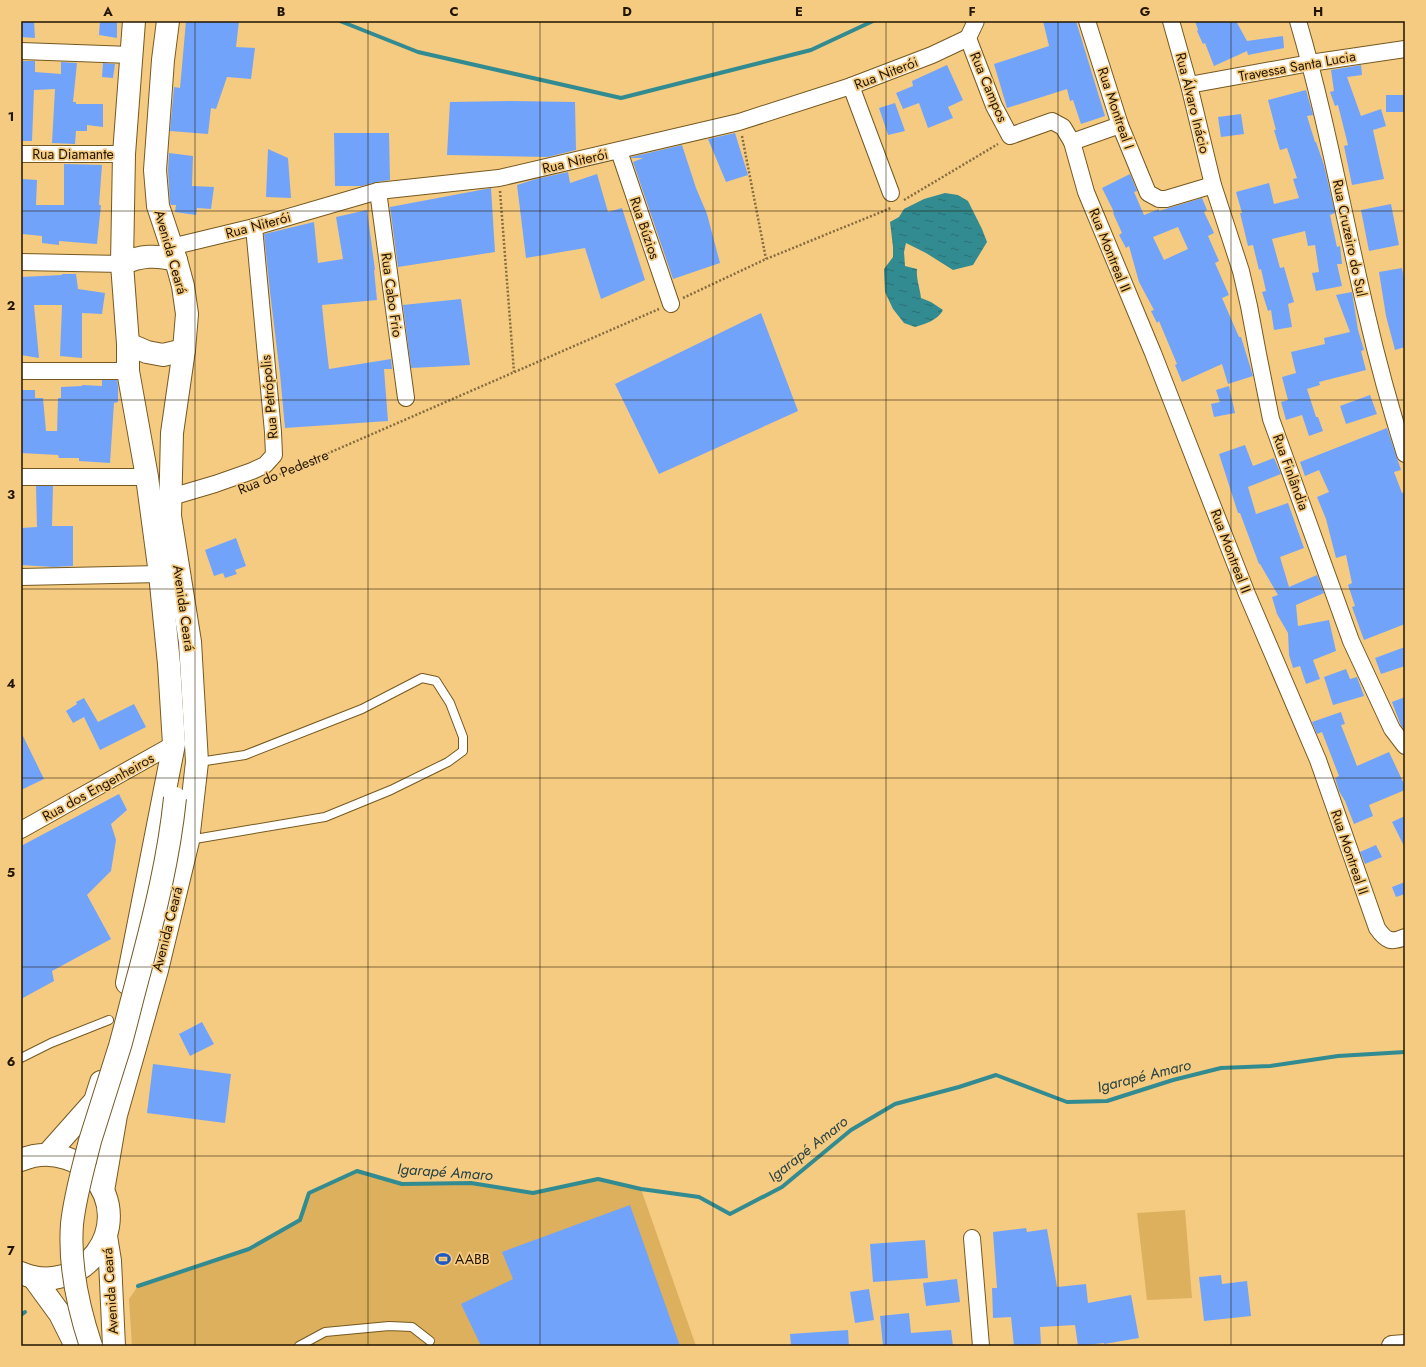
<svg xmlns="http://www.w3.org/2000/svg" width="1426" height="1367" viewBox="0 0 1426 1367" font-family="Jost,sans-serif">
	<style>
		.park { fill: #dcb05d }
		.water { fill: url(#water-ripples) }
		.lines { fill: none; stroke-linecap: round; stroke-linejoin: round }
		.stream { stroke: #328b90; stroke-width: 4 }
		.building { fill: #72a3fa; fill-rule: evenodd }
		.service-casing { stroke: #765920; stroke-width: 10 }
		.minor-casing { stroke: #765920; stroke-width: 18 }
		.tertiary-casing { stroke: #765920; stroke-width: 22 }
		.primary-casing { stroke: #765920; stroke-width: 24 }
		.path { stroke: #866c3f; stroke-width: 2.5; stroke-dasharray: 2 2; stroke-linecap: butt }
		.service { stroke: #fff; stroke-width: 8 }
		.minor { stroke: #fff; stroke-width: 16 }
		.tertiary { stroke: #fff; stroke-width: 20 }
		.primary { stroke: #fff; stroke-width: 22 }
		.primary-bridge-casing { stroke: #765920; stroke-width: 24; stroke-linecap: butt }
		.primary-bridge { stroke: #fff; stroke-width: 22 }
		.grid { fill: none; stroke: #211501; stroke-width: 1; stroke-opacity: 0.55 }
		.labels { text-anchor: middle; stroke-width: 3.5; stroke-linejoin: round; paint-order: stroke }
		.street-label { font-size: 14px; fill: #211501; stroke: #f5cb82 }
		.poi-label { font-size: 14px; fill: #211501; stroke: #f5cb82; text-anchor: start }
		.water-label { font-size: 15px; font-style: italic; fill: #264244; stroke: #f5cb82 }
		.neatline { fill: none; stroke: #211501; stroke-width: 1.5 }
		.grid-label { font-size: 13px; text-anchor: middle; font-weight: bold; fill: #211501 }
	</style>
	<defs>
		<pattern id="water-ripples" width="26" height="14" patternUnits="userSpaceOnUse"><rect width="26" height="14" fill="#328b90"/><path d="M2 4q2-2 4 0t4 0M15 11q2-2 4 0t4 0" fill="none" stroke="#2a7073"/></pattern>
	</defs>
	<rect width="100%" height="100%" fill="#f5cb82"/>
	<g class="park">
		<polygon points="357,1171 402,1184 471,1183 533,1193 598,1179 641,1189 696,1346 132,1346 129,1299 138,1286 249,1249 300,1220 309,1193"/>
		<polygon points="1185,1210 1192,1298 1147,1300 1137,1213"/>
	</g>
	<path class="water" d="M945 193 958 195 968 201 982 229 987 242 973 265 953 270 926 253 906 243 904 252 905 266 917 269C916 279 920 288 921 298L931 302 943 310C938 320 925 324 915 327L904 323 893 309 885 292 884 269 893 257V247L890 222 899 217 904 209 924 199Z"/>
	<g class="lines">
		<g class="stream">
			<polyline points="340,21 418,52 621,98 811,50 873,21"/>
			<polyline points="138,1286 249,1249 300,1220 309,1193 357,1171 402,1184 471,1183 533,1193 598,1179 641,1189 699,1197 730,1214 782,1187 851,1130 895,1104 959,1087 996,1075 1067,1102 1107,1101 1173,1080 1221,1068 1270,1066 1338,1056 1405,1052"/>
			<polyline points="21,1315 25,1312"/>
		</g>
	</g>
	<g class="building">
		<polygon points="21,21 34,21 35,38 21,37"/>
		<polygon points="100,21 117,21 117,38 99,35"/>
		<polygon points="186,21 239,21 236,47 255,48 251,79 227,77 216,109 211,108 208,134 170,131 174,87 180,88"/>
		<polygon points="1043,21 1076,21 1105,116 1081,124 1073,100 1070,101 1067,89 1007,108 994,64 1049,46"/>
		<polygon points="1195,21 1236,21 1247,41 1283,36 1284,48 1248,55 1247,51 1214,66 1205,43 1203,44 1197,31 1198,30"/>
		<polygon points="21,61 35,61 35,72 61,74 61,62 77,63 73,102 76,102 76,104 103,104 103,127 87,125 87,131 76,131 75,144 52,143 55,89 34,90 32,141 21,141"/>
		<polygon points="103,63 115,64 113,78 102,77"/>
		<polygon points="947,65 963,100 948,107 953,118 928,128 919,103 903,109 896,93 913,86 912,81"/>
		<polygon points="1361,65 1362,75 1347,77 1361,116 1381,109 1386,126 1373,130 1384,179 1352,185 1344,146 1348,145 1338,105 1335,106 1330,92 1334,91 1331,70"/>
		<polygon points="1306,90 1313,115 1307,116 1315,142 1316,142 1324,165 1335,213 1330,215 1337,247 1340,246 1342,264 1337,264 1342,286 1316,291 1312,273 1319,272 1315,245 1308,246 1305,231 1272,239 1280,268 1284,267 1294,302 1288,304 1292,327 1274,330 1271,310 1268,311 1262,292 1266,291 1261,269 1259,270 1253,245 1248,246 1240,213 1242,213 1236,192 1269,183 1274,204 1299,198 1293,179 1297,178 1287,148 1280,150 1274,130 1276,130 1268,100"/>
		<polygon points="1386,95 1404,95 1405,112 1386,112"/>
		<polygon points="512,101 575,102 576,150 548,157 447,155 450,102"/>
		<polygon points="895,103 905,131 888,135 879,108"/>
		<polygon points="1241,114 1244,134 1221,137 1218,117"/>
		<polygon points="334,133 389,133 390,180 377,182 362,186 335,186"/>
		<polygon points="735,133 748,175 726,182 708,139"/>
		<polygon points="682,145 696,188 707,214 720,263 673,279 633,162 643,158 631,158 631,157"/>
		<polygon points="268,149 288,158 291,198 266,197"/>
		<polygon points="169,153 193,156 192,186 214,187 211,209 197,208 196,215 175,212 176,205 171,205 170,203 168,170"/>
		<polygon points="64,164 102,165 99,205 101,205 97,244 59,241 59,245 42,243 42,236 22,234 22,179 37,180 36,205 64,205"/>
		<polygon points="568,172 570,183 597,174 608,212 622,208 645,280 601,299 585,248 526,258 517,185 536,179"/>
		<path d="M1130 174 1137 191 1134 192 1144 215 1159 209V211L1202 198 1207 210 1204 212 1214 233 1208 236 1219 261 1215 263 1229 295 1222 298 1239 337H1241L1253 376 1228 384 1222 364 1182 382 1175 365 1177 364 1159 321 1157 323 1151 311 1154 310 1139 282 1129 246 1126 248 1119 235 1122 233 1113 213 1114 212 1102 188ZM1178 227 1188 249 1164 260 1153 237Z"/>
		<polygon points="491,188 495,252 398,267 390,207"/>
		<polygon points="1391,204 1399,245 1369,251 1361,210"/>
		<polygon points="367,210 375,270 374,270 377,300 322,305 324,326 329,369 391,359 392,369 384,369 388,421 285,428 280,374 270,292 264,234 314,222 318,263 343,259 336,217"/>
		<polygon points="1402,268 1405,285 1405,347 1395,350 1386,316 1379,272"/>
		<polygon points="62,274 76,274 78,289 105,293 102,314 82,313 82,358 60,356 62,305 34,305 39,358 21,355 21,277 62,275"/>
		<polygon points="1352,292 1358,330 1364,350 1361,351 1366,370 1319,382 1320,385 1307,389 1316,417 1318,417 1323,431 1309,436 1302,415 1286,420 1281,402 1288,400 1282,377 1296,373 1291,352 1325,344 1324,338 1350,332 1336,295"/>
		<polygon points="461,299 470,365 411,368 403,305"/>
		<polygon points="761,313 798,411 659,474 615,384"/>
		<polygon points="102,380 117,380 118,386 118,402 114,403 110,463 79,461 79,458 59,458 58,455 21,453 21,390 35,390 35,398 43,398 46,431 57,431 58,398 61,398 61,387 82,386 82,385 102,386"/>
		<polygon points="1229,386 1235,413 1214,417 1211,404 1220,402 1216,390"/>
		<polygon points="1370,395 1377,414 1346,424 1340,406"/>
		<polygon points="1387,428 1401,470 1394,472 1402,493 1405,492 1405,624 1364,640 1352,607 1355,606 1348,585 1352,583 1346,555 1336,558 1326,519 1317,497 1329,492 1319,470 1305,476 1300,462"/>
		<polygon points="1245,445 1253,466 1274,458 1281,474 1248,487 1256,514 1288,503 1304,548 1280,557 1289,587 1317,575 1324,593 1296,605 1298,626 1329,620 1336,651 1313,660 1320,679 1306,684 1300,666 1293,668 1289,655 1288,633 1277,614 1272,597 1278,595 1260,564 1259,564 1240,513 1238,513 1219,454"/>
		<polygon points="36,486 53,486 52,526 73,526 73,566 53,567 21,565 21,528 37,527"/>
		<polygon points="236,538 246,566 235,570 237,574 225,578 223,573 214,576 205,550"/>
		<polygon points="1405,647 1405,666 1381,674 1375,658"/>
		<polygon points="1346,669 1350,679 1357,677 1364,696 1333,705 1324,677"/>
		<polygon points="1405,697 1405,730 1401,726 1392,702"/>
		<polygon points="84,698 98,722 134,704 146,727 100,750 84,717 73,723 66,711 77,704 76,702"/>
		<polygon points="1341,712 1345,724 1341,725 1357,766 1389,752 1405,786 1405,790 1369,805 1373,816 1354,824 1345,801 1339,791 1335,778 1339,776 1322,732 1317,734 1312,722"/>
		<polygon points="21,732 44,779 21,790"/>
		<polygon points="119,794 127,810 111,824 116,840 111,871 87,895 111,939 52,971 54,981 21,999 21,846"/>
		<polygon points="1405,816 1405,848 1392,822"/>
		<polygon points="1376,845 1382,857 1365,864 1360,852"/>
		<polygon points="1405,882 1405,894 1396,897 1392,887"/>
		<polygon points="202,1022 214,1044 190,1056 179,1034"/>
		<polygon points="153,1064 231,1074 225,1123 147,1113"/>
		<polygon points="630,1205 680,1346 481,1346 461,1304 513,1279 502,1252"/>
		<polygon points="1026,1228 1027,1232 1047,1229 1057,1287 1086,1284 1088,1303 1131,1295 1139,1338 1104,1344 1104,1343 1078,1346 1075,1325 1040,1327 1041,1344 1014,1346 1011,1317 993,1318 992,1288 997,1288 993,1232"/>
		<polygon points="925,1240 928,1278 873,1282 870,1244"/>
		<polygon points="1221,1275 1222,1284 1247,1281 1251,1316 1204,1321 1199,1277"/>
		<polygon points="957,1279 960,1302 926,1306 923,1283"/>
		<polygon points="869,1289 874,1320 855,1323 850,1292"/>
		<polygon points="909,1313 911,1333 951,1330 953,1346 883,1346 880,1316"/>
		<polygon points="848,1330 849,1346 791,1346 790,1334"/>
	</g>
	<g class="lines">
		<defs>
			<g id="service">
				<polyline points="189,840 325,817 391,790 448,762 463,751 463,737 450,703 436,681 422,678 362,709 245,755 199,762"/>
				<polyline points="21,1058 51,1043 109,1020"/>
				<polyline points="299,1346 325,1332 389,1326 412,1327 430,1341"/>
			</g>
			<g id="minor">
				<polyline points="1087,21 1120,125 1148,193 1159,199 1166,199 1213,185"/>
				<polyline points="1171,21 1189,85 1213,185 1241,271 1249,306 1258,354 1271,419 1351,641 1392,729 1405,746"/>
				<path d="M1298 21C1326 116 1343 214 1366 311 1377 359 1390 407 1405 454"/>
				<polyline points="968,38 994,106 1010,136 1052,121 1063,127 1072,142 1120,125"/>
				<polyline points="968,38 976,21"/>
				<polyline points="21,51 131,55"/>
				<polyline points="1189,85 1310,63 1405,49"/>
				<polyline points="851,86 891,193"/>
				<path d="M1072 142 1086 192 1153 353 1247 594 1318 760 1377 928C1386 941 1391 943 1405 937"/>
				<polyline points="619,151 671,304"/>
				<polyline points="21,154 124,154"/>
				<polyline points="378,191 406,398"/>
				<polyline points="171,247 254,227 378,191 499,178 739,122 851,86 932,55 968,38"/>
				<polyline points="21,262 122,264"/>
				<polyline points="21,371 128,371"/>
				<polyline points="21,477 147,477"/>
				<polyline points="171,497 215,484 252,471 265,465 274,455 273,432 254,227"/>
				<polyline points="21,577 160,574"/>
				<polyline points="21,830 174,744"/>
				<polyline points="972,1238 981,1346"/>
			</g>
			<polyline id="tertiary" points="1392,1346 1405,1345"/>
			<g id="primary">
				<path d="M122 264C141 255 157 255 176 260"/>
				<polyline points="128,344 147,352 163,355 184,350"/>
				<polyline points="127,983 174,744 169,664 160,574 147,477 128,371 128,344 122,264 124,154 134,21"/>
				<polyline points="48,1154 95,1101 101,1082"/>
				<path d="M21 1160C35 1154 51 1153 66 1158 76 1161 86 1168 93 1176 137 1226 82 1299 21 1273"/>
				<polyline points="103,1191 116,1115 157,970 188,841 197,762 190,642 170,516 172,433 184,350 187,314 183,286 176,260 158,206 155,170 163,60 168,21"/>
				<polyline points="106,1236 110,1261 114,1346"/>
				<polyline points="33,1277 60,1314 76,1346"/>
			</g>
		</defs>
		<use href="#service" class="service-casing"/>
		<use href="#minor" class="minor-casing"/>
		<use href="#tertiary" class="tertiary-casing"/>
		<use href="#primary" class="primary-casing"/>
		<g class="path">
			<polyline points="742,136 766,259"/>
			<polyline points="500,191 514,372"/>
			<polyline points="904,200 998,144"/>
			<polyline points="683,298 766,259 891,208"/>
			<polyline points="276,476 659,309"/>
		</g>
		<use href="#service" class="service"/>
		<use href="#minor" class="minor"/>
		<use href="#tertiary" class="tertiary"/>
		<use href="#primary" class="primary"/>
		<defs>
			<path id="primary-bridge" d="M91 1346C78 1307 69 1265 72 1224 75 1196 83 1169 90 1141 100 1109 110 1078 120 1046 127 1021 133 995 140 970 155 913 169 857 175 798"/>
		</defs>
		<use href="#primary-bridge" class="primary-bridge-casing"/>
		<use href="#primary-bridge" class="primary-bridge"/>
	</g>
	<path class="grid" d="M195 21V1346M368 21V1346M540 21V1346M713 21V1346M886 21V1346M1058 21V1346M1231 21V1346M21 211H1405M21 400H1405M21 589H1405M21 778H1405M21 967H1405M21 1156H1405"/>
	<defs>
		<symbol id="stadium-bare" viewBox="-9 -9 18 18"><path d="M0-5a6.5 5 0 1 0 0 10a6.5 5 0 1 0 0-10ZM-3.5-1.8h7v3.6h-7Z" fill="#1d59c5" stroke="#f5cb82" stroke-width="2.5" paint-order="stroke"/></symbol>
	</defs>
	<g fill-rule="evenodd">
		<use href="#stadium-bare" x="432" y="1248" width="22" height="22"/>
	</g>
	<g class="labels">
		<g class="street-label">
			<text transform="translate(1297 66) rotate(-10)" y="5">Travessa Santa Lucia</text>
			<text transform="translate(886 73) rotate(-21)" y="5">Rua Niterói</text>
			<text transform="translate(989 87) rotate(67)" y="5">Rua Campos</text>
			<text transform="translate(1193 103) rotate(76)" y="5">Rua Álvaro Inácio</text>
			<text transform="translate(1116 108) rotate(71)" y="5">Rua Montreal I</text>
			<text x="73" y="159">Rua Diamante</text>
			<text transform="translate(575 161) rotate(-13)" y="5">Rua Niterói</text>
			<text transform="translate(258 225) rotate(-15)" y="5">Rua Niterói</text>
			<text transform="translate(645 228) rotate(71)" y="5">Rua Búzios</text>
			<text transform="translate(1350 238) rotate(78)" y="5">Rua Cruzeiro do Sul</text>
			<text transform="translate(1110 250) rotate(68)" y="5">Rua Montreal II</text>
			<text transform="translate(171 252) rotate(74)" y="5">Avenida Ceará</text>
			<text transform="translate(392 295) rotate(82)" y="5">Rua Cabo Frio</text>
			<text transform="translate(269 397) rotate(-95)" y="5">Rua Petrópolis</text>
			<text transform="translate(283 472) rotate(-22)" y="5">Rua do Pedestre</text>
			<text transform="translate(1291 472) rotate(70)" y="5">Rua Finlândia</text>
			<text transform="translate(1231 551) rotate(69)" y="5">Rua Montreal II</text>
			<text transform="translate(184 608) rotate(82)" y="5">Avenida Ceará</text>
			<text transform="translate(98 787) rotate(-29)" y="5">Rua dos Engenheiros</text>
			<text transform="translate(1350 852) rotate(71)" y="5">Rua Montreal II</text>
			<text transform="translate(167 929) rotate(-76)" y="5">Avenida Ceará</text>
			<text transform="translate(110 1291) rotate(-94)" y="5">Avenida Ceará</text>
		</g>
		<g class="poi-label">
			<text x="455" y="1264">AABB</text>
		</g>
		<g class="water-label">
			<text transform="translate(1144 1076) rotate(-14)" y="5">Igarapé Amaro</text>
			<text transform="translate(808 1149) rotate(-38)" y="5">Igarapé Amaro</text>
			<text transform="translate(445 1172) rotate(4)" y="5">Igarapé Amaro</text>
		</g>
	</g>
	<rect width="1426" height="1367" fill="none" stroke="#f5cb82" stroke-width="44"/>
	<rect x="22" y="22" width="1382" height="1323" class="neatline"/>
	<g class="grid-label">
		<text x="108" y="16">A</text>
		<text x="281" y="16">B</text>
		<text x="454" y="16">C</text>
		<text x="627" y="16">D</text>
		<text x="799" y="16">E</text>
		<text x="972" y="16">F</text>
		<text x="1145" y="16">G</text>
		<text x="1318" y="16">H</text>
		<text x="11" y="121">1</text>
		<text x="11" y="310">2</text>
		<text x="11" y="499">3</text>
		<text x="11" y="688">4</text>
		<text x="11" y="877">5</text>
		<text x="11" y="1066">6</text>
		<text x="11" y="1255">7</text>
	</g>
</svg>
